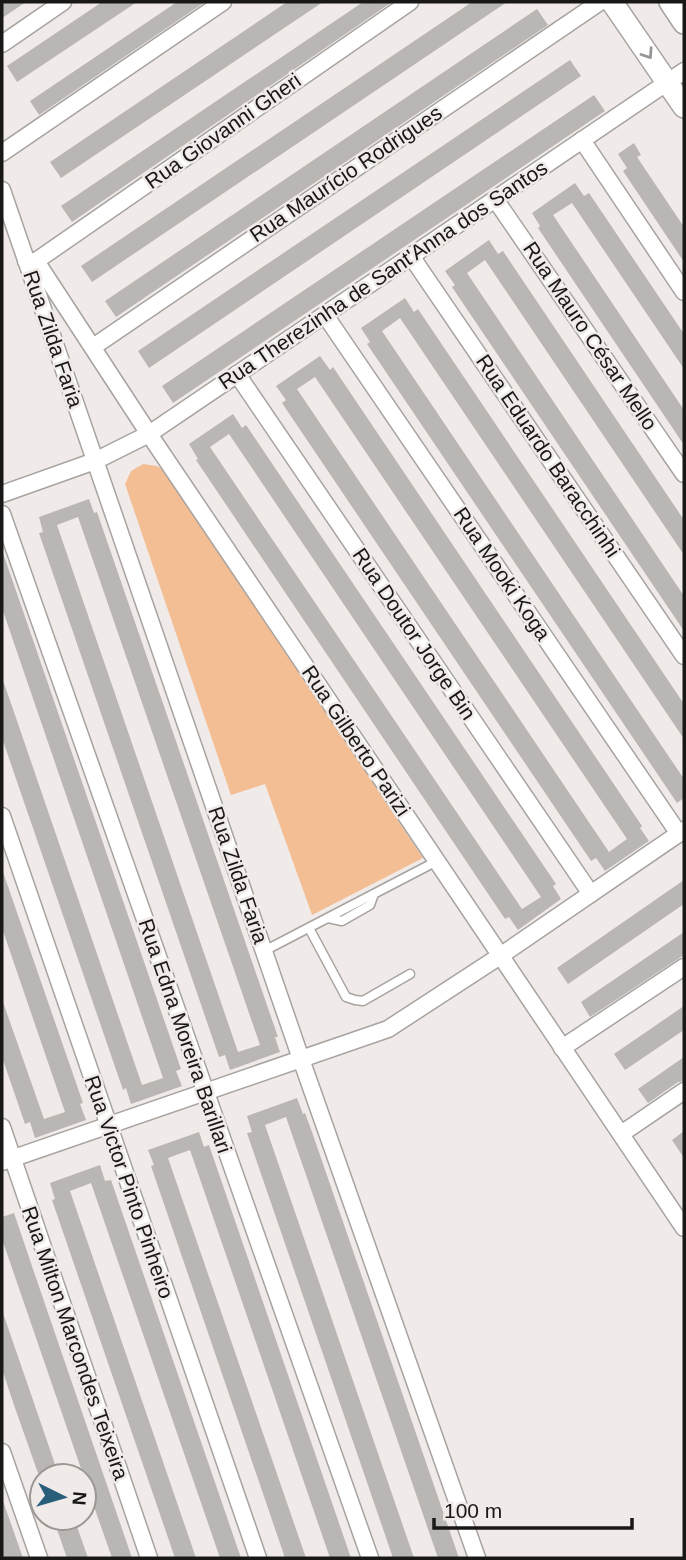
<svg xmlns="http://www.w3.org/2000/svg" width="686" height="1560" font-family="Helvetica,sans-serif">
	<rect width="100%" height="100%" fill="#f0ebe8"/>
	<polygon fill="#f4be95" points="143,464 157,466 163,470 423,858 312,915 265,784 231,795 125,484 131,471"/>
	<g fill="#bab6b3" fill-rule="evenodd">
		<polygon points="2,2 26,2 2,18"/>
		<polygon points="102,2 137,2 17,82 7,66"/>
		<polygon points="177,2 205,2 39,115 30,101"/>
		<polygon points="287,2 323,2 61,178 50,162"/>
		<polygon points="363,2 392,2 72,222 61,206"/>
		<polygon points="472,2 507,2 92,282 81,266"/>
		<polygon points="537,9 548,25 116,317 105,301"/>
		<polygon points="570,60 581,76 149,368 138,351"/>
		<polygon points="594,95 605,111 173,403 162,386"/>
		<polygon points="634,143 641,155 637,157 684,227 684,262 623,171 627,168 618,154"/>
		<polygon points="575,183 584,196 589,193 684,334 684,369 572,203 553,215 684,410 684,445 538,228 540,226 532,213"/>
		<polygon points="489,240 498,254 503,251 684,520 684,555 485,260 467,273 684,596 684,631 452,287 455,285 445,271"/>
		<polygon points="405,298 414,312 418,309 684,704 684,739 400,318 382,331 684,779 684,798 677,803 367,344 370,342 361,328"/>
		<path d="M320,356l10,14 3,-3 309,459 -2,2 9,13 -44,30 -9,-13 -5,3 -309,-458 4,-3 -10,-14zM315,377l312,462 -18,13 -312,-463z"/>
		<path d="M233,414l9,14 4,-3 310,459 -3,2 8,13 -43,31 -9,-13 -4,2 -309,-459 2,-1 -9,-15zM229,434l312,463 -19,12 -312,-462z"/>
		<path d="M89,499l5,14 3,-1 181,525h-3l5,15 -50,18 -5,-15 -6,2 -180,-524 4,-1 -4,-15zM78,517l182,528 -22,7 -181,-527z"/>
		<polygon points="3,553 181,1069 176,1071 182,1086 131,1104 126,1088 123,1090 2,738 2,684 4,683 142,1085 163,1078 2,608 2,554"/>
		<polygon points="3,872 83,1103 80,1104 86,1120 35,1138 30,1122 25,1124 2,1057 2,1003 3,1002 44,1119 65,1112 2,928 2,873"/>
		<polygon points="684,880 684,904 568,984 557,968"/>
		<polygon points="684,932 684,955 590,1017 581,1002"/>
		<polygon points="684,1006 684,1030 625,1070 614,1054"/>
		<polygon points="684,1057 684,1081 678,1082 648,1103 638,1089"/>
		<polygon points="297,1098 303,1114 305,1113 312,1132 459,1558 438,1558 286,1117 265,1125 414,1558 393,1558 247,1133 252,1132 247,1116"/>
		<polygon points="684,1131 684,1158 672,1140"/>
		<polygon points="199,1132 204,1147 209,1145 351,1558 330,1558 190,1150 168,1158 306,1558 285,1558 151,1166 154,1165 148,1150"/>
		<polygon points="100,1165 105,1181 111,1180 241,1558 220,1558 91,1183 70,1191 196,1558 175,1558 52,1200 55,1199 50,1183"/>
		<polygon points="14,1213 34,1272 132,1558 112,1558 98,1518 2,1239 2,1217"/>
		<polygon points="3,1313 45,1435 59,1476 39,1476 14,1405 2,1369 2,1314"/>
		<polygon points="2,1501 3,1501 23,1558 2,1558"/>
		<polygon points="53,1518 74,1518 88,1558 67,1558"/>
	</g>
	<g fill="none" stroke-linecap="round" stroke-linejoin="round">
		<defs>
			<g id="lane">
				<polyline points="328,918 342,921 370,905 374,894"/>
				<polyline points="309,928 346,997 355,1000 363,1001 410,974"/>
				<polyline points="264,951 437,861"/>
			</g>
			<g id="street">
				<polyline points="2,44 63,2"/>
				<polyline points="582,140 684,292"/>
				<polyline points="2,153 223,2"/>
				<polyline points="2,190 301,1059 477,1558"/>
				<polyline points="495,199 684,474"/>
				<polyline points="411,256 684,656"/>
				<polyline points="26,261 36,261 149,434 684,1228"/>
				<polyline points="36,261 410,2"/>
				<polyline points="325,315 679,834"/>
				<polyline points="93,347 600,2"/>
				<polyline points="237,374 591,894"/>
				<polyline points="2,494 95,461 149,434 684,71"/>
				<polyline points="2,514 370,1558"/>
				<polyline points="2,816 258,1558"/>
				<polyline points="562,1048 684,967"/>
				<polyline points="2,1127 149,1558"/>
				<polyline points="621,1134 684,1091"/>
				<polyline points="2,1162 388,1029 500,956 684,830"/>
				<polyline points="2,1452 39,1558"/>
			</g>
			<g id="secondary">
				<polyline points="612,2 684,107"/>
				<polyline points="670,2 684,23"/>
			</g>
		</defs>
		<use href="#lane" stroke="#a7a3a0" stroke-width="11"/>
		<use href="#street" stroke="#a7a3a0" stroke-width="19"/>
		<use href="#secondary" stroke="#a7a3a0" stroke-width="24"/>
		<use href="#lane" stroke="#fff" stroke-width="8"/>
		<use href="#street" stroke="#fff" stroke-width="16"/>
		<use href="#secondary" stroke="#fff" stroke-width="21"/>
	</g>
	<defs><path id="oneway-chevron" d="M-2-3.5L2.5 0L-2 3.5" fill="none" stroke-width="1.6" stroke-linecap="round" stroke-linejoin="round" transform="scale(1.75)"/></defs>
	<use stroke="#989797" href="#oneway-chevron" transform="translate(648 54) rotate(56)"/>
	<g text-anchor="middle" stroke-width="5" stroke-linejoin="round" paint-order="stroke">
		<g font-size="21" fill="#1a1817" stroke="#f0ebe8">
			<text transform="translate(223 131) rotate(-35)" y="7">Rua Giovanni Gheri</text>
			<text transform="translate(346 174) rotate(-34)" y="7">Rua Maurício Rodrigues</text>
			<text transform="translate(383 275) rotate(-34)" y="7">Rua Therezinha de Sant'Anna dos Santos</text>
			<text transform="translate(590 336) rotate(56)" y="7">Rua Mauro César Mello</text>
			<text transform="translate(53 339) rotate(71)" y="7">Rua Zilda Faria</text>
			<text transform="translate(548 456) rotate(56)" y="7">Rua Eduardo Baracchinhi</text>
			<text transform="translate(502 574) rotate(56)" y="7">Rua Mooki Koga</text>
			<text transform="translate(414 634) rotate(56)" y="7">Rua Doutor Jorge Bin</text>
			<text transform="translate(356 741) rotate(56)" y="7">Rua Gilberto Parizi</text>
			<text transform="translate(238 875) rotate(71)" y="7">Rua Zilda Faria</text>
			<text transform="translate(185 1036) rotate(71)" y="7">Rua Edna Moreira Barillari</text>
			<text transform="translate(129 1187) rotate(71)" y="7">Rua Victor Pinto Pinheiro</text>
			<text transform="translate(75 1343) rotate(71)" y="7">Rua Milton Marcondes Teixeira</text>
		</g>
	</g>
	<rect width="686" height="1560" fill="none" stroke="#1a1817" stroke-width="7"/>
	<g transform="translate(63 1497) rotate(95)"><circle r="33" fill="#f0ebe8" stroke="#9a9794" stroke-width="2"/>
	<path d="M0-5L12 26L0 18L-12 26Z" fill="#295e7a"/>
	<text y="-10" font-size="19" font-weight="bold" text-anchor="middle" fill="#1a1817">N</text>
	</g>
	<path d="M434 1518v10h198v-10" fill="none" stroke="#1a1817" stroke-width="3.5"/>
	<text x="444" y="1518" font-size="21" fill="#1a1817" stroke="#f0ebe8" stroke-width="5" paint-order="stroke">100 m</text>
</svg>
